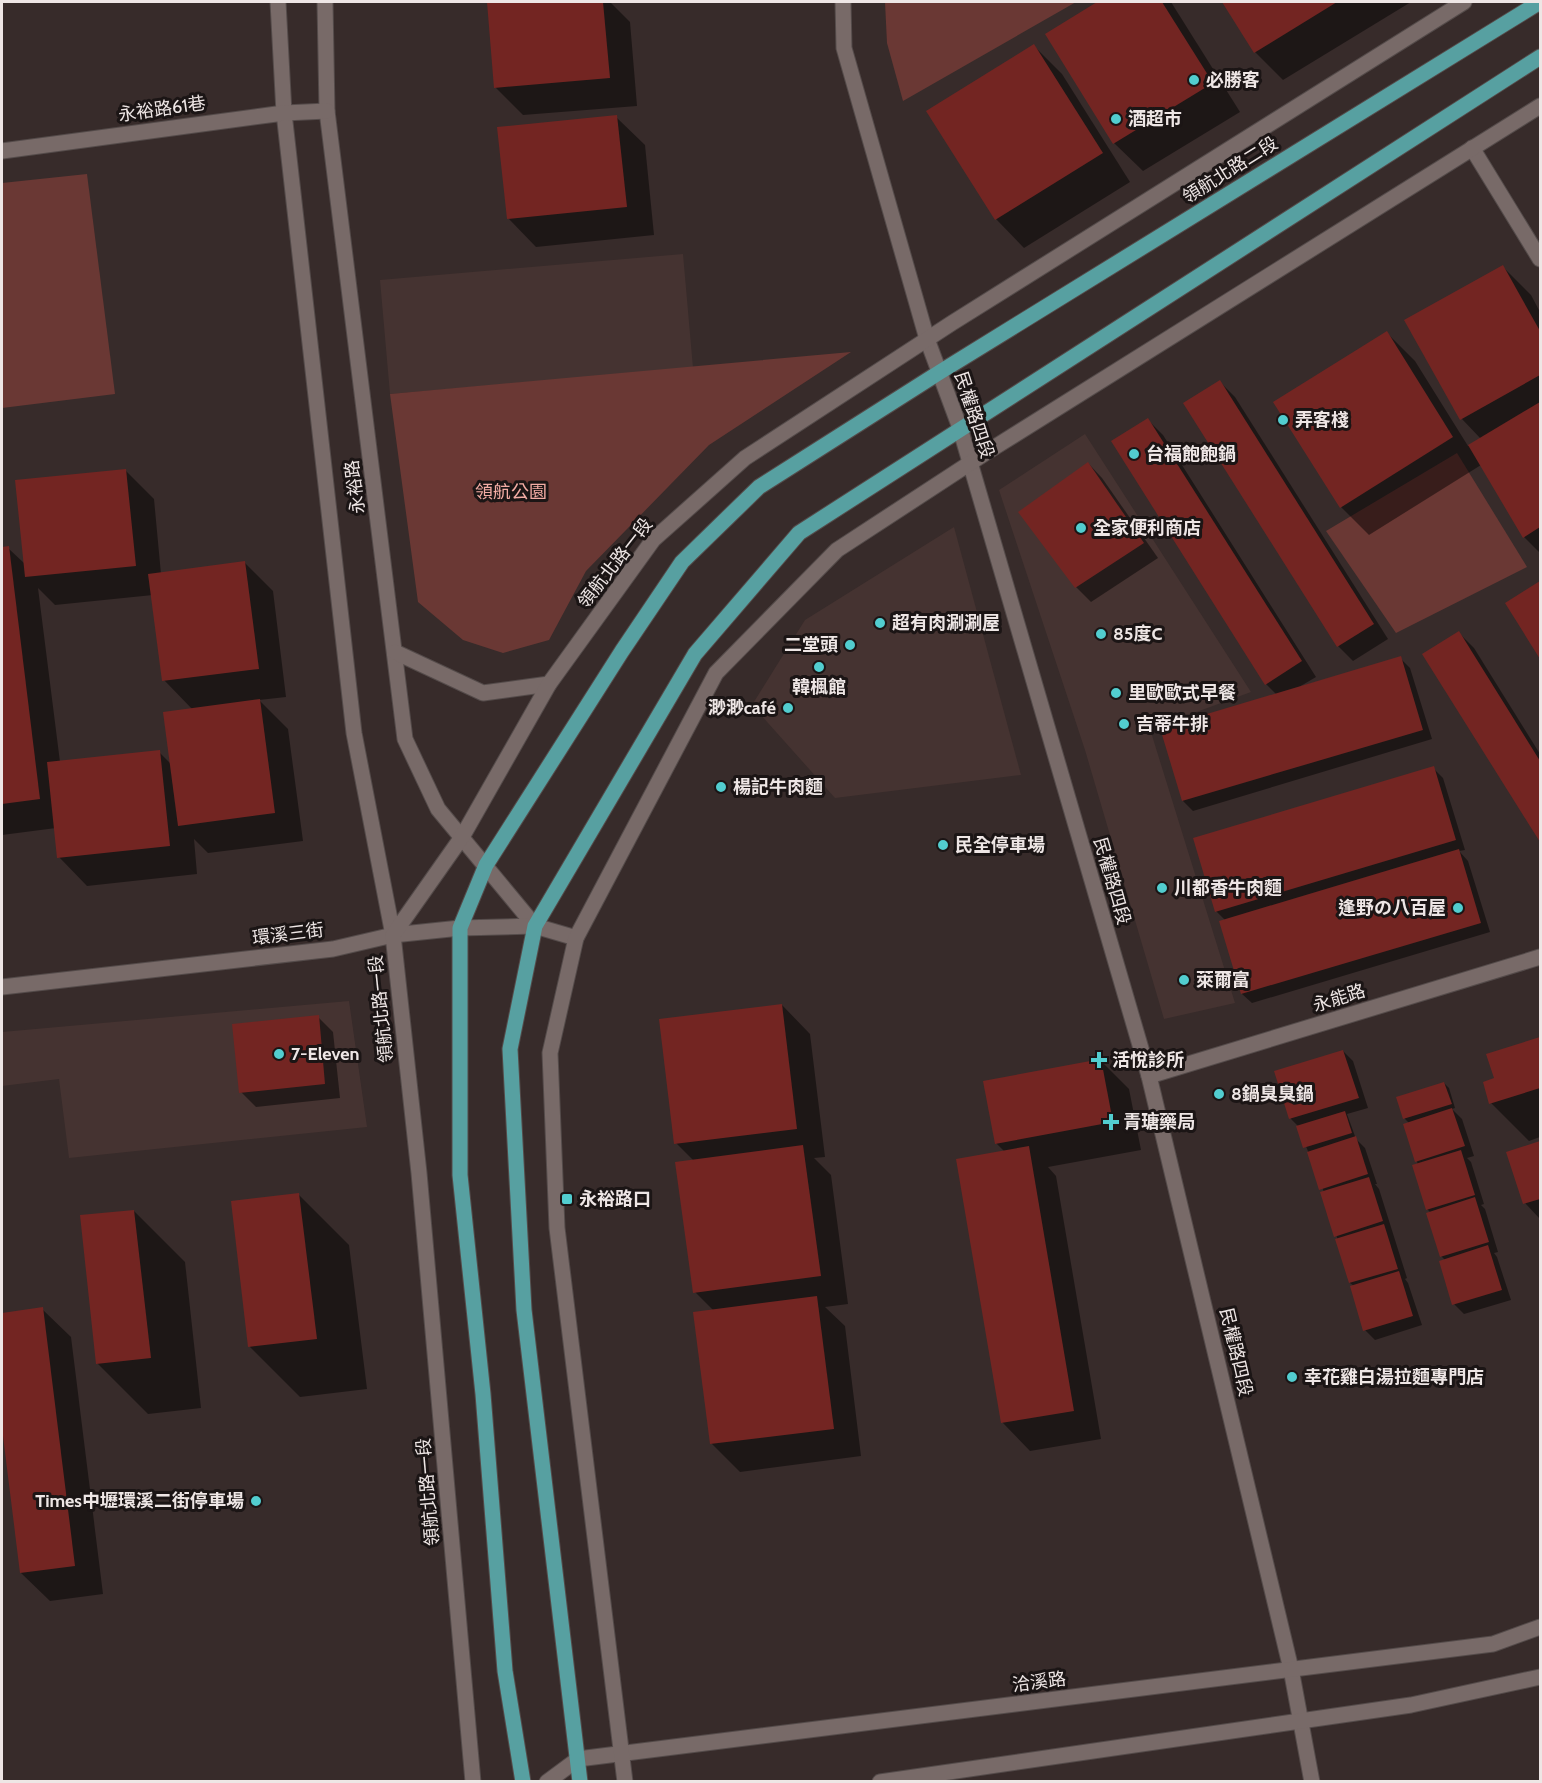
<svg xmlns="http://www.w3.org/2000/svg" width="1542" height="1783" font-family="Cabin,'Noto Sans TC','Noto Sans JP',sans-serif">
	<rect width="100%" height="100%" fill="#372b2a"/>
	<g fill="#453331">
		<polygon points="683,254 693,368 390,394 380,280"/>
		<polygon points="1085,434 1251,692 1150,729 1235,1003 1164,1019 1085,750 999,490"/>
		<polygon points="954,527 1021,775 835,798 752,705 805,620"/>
		<polygon points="349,1001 367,1127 69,1158 59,1079 2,1086 2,1032"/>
	</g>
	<g fill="#6a3834">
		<polygon points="885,2 1076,2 903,101 887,43"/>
		<polygon points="87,174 115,394 2,408 2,183"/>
		<polygon points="851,352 709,445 586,571 549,640 503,653 463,640 418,602 390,394"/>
		<polygon points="1457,453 1527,567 1396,633 1326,531"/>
	</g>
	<g fill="#0007" fill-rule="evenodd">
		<polygon points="511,2 610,2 630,22 637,106 523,115 495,87 488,3"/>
		<polygon points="1100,2 1171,2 1240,112 1143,171 1114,143 1047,34"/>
		<polygon points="1224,2 1411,2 1283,80 1255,52"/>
		<polygon points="1034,46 1062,74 1130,182 1024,248 996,219"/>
		<polygon points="616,117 645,145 654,235 536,247 508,218"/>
		<polygon points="1503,267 1531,295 1540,312 1540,553 1524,537 1481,465 1369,535 1341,507 1387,333 1415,361 1468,446 1481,439 1462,419 1406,321"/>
		<polygon points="1220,382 1235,397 1388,639 1353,661 1338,646"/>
		<polygon points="1148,420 1163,435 1316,677 1299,687 1400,658 1410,668 1432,739 1193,811 1183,801 1162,729 1277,695 1266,684"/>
		<polygon points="1088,463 1102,478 1158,558 1091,602 1076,587"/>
		<path d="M125,470l29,29 7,75 84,-11 28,28 13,106 -27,3 29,29 15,112 -95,12 -14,-14 3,35 -110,12 -28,-29 -3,-29 -54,7v-287h6l17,16zM38,588l17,17 98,-10 11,85 29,30 -22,54 -12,-12 -99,10z"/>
		<polygon points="1540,582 1540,656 1507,603"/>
		<polygon points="1459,633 1474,648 1540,754 1540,839 1424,655"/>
		<polygon points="1433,768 1443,778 1465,850 1459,851 1468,861 1490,932 1252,1003 1242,994 1225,920 1216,911"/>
		<polygon points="782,1005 810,1034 825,1157 814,1158 831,1175 848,1304 825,1307 845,1326 861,1456 740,1472 711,1443 714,1311 695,1292 694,1161 676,1143"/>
		<polygon points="318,1017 333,1032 340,1098 256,1107 241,1092"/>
		<polygon points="1540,1039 1540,1137 1529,1141 1491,1103 1496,1079 1488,1055"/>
		<polygon points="1343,1051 1353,1061 1368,1108 1347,1114 1356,1139 1365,1148 1377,1184 1375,1184 1379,1189 1407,1278 1405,1279 1408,1283 1422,1325 1375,1340 1365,1330 1354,1286 1350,1283 1324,1192 1298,1126 1291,1119 1276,1072"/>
		<polygon points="1101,1061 1129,1089 1141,1150 1048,1167 1056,1176 1101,1439 1030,1451 1002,1422 1005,1152 996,1143"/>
		<polygon points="1444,1083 1449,1088 1455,1108 1452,1109 1462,1119 1474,1156 1467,1158 1471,1162 1484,1204 1481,1205 1485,1209 1498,1252 1494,1253 1497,1257 1511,1300 1464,1314 1454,1304 1445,1260 1441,1256 1431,1213 1427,1209 1409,1123 1405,1119 1398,1098"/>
		<polygon points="1540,1143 1540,1219 1525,1203 1508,1153"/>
		<polygon points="298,1194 349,1245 367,1389 300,1397 250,1347"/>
		<polygon points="134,1211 185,1262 201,1408 148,1414 97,1363"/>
		<polygon points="42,1309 71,1337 103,1594 50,1601 21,1573 2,1414 2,1314"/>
	</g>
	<g fill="#732522">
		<polygon points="487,2 603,2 610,78 494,88"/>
		<polygon points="1097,2 1162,2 1213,83 1113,144 1045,34"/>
		<polygon points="1222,2 1337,2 1254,53"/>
		<polygon points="1034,44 1103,153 995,220 926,111"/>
		<polygon points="617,115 627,207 507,219 497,127"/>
		<polygon points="1503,265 1540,331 1540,375 1460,420 1404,320"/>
		<polygon points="1387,331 1453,437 1340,508 1273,402"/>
		<polygon points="1220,380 1374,624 1337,647 1183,403"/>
		<polygon points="1540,402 1540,527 1523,538 1468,445"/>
		<polygon points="1148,418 1302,661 1265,685 1111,441"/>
		<polygon points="1088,462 1144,543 1075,588 1018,512"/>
		<polygon points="126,469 136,566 25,577 15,480"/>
		<polygon points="9,546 40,799 2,804 2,547"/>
		<polygon points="245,561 259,669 162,681 148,574"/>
		<polygon points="1540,581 1540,659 1505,603"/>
		<polygon points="1459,631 1540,761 1540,842 1422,654"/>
		<polygon points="1401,656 1423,730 1182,801 1160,728"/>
		<polygon points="260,699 275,813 178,826 163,712"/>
		<polygon points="160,750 170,846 57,858 47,762"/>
		<polygon points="1434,766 1456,840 1215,912 1193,838"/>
		<polygon points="1459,849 1481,923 1241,994 1219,921"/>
		<polygon points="782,1004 797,1129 674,1144 659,1019"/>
		<polygon points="319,1015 325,1084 239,1093 232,1024"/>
		<polygon points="1540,1037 1540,1088 1489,1104 1483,1082 1494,1078 1486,1054"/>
		<polygon points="1343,1050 1359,1098 1289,1119 1274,1071"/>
		<polygon points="1101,1059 1113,1122 995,1144 983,1081"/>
		<polygon points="1444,1082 1452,1104 1403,1119 1396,1097"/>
		<polygon points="1452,1108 1465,1146 1415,1162 1403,1124"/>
		<polygon points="1345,1111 1352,1133 1303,1148 1296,1126"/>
		<polygon points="1356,1136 1368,1174 1319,1190 1307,1152"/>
		<polygon points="1540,1141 1540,1199 1523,1204 1506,1152"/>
		<polygon points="803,1145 821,1276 693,1293 675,1162"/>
		<polygon points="1029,1146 1074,1411 1001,1423 956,1159"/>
		<polygon points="1461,1150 1475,1195 1426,1210 1412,1165"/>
		<polygon points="1369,1177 1383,1221 1334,1237 1320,1192"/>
		<polygon points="299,1193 317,1339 248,1347 231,1201"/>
		<polygon points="1475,1197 1489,1242 1440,1257 1426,1213"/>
		<polygon points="134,1210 151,1358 96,1364 80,1215"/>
		<polygon points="1384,1224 1398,1269 1349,1283 1335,1239"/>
		<polygon points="1488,1245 1502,1290 1452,1305 1439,1261"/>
		<polygon points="1399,1271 1413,1316 1363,1331 1350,1286"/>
		<polygon points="817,1296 834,1429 710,1444 693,1312"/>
		<polygon points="43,1307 75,1566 20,1573 2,1428 2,1313"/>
	</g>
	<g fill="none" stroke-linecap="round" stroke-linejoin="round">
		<defs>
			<g id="minor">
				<polyline points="278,2 284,113 354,733 393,935"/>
				<polyline points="325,2 327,111 405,739 438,809 535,926"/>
				<polyline points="843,2 844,48 927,339 960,428 1149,1076 1291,1669 1312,1782"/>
				<polyline points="1472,148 1540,259"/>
				<polyline points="2,151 284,113 327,111"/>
				<polyline points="395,652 483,693 549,684"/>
				<polyline points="2,987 333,949 393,935 460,928 535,926 576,938"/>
				<polyline points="1149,1076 1540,957"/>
				<polyline points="473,1782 419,1173 393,935 462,837 549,684 653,540 745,458 952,323 1464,2"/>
				<polyline points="547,1782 578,1759 1493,1644 1540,1627"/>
				<polyline points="625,1782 557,1228 550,1053 576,938 716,673 837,550 987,452 1540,106"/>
				<polyline points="880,1782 1411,1705 1540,1677"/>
			</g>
			<g id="major">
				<polyline points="523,1782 505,1671 483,1394 460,1175 460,928 486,865 622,651 682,562 759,487 940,372 1540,2"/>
				<polyline points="580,1782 524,1310 510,1049 535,926 695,654 799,533 1540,57"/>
			</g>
		</defs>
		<use href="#minor" stroke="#544b4a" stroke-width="17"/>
		<use href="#major" stroke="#544b4a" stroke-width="17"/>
		<use href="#minor" stroke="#786a68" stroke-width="15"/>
		<use href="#major" stroke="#57a0a1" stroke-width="15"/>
	</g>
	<g fill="#52cdcf" stroke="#1b1515" stroke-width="2">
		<circle cx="1194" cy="80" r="6"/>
		<circle cx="1116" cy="119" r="6"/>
		<circle cx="1283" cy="420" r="6"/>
		<circle cx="1134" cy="454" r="6"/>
		<circle cx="1081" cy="528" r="6"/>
		<circle cx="880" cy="623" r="6"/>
		<circle cx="1101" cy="634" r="6"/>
		<circle cx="850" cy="645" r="6"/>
		<circle cx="819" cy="667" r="6"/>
		<circle cx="1116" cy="693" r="6"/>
		<circle cx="788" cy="708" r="6"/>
		<circle cx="1124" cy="724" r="6"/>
		<circle cx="721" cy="787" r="6"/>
		<circle cx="943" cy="845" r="6"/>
		<circle cx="1162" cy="888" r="6"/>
		<circle cx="1458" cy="908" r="6"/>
		<circle cx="1184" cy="980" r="6"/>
		<circle cx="279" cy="1054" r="6"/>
		<path d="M1096 1051h6v6h6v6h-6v6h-6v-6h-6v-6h6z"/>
		<circle cx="1219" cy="1094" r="6"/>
		<path d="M1108 1113h6v6h6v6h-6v6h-6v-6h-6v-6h6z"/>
		<rect x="561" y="1193" width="12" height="12" rx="3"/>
		<circle cx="1292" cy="1377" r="6"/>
		<circle cx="256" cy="1501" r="6"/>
	</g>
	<g text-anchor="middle" stroke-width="6" stroke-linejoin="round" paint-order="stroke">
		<g font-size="18" font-weight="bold" fill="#eee6e5" stroke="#1b1515" text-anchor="start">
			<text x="1206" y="86">必勝客</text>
			<text x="1128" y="125">酒超市</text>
			<text x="1295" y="426">弄客棧</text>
			<text x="1146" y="460">台福飽飽鍋</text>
			<text x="1093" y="534">全家便利商店</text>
			<text x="892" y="629">超有肉涮涮屋</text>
			<text x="1113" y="640">85度C</text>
			<text x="838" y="651" text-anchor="end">二堂頭</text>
			<text x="819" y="693" text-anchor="middle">韓楓館</text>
			<text x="1128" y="699">里歐歐式早餐</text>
			<text x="776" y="714" text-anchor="end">渺渺café</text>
			<text x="1136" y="730">吉蒂牛排</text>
			<text x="733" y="793">楊記牛肉麵</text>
			<text x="955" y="851">民全停車場</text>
			<text x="1174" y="894">川都香牛肉麵</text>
			<text x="1446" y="914" text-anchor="end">逢野の八百屋</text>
			<text x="1196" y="986">萊爾富</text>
			<text x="291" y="1060">7-Eleven</text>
			<text x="1112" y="1066">活悅診所</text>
			<text x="1231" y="1100">8鍋臭臭鍋</text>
			<text x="1123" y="1128">青瑭藥局</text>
			<text x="579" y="1205">永裕路口</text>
			<text x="1304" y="1383">幸花雞白湯拉麵專門店</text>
			<text x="244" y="1507" text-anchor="end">Times中壢環溪二街停車場</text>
		</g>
		<g font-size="18" fill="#eee6e5" stroke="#1b1515">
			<text transform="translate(162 109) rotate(-8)" y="6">永裕路61巷</text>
			<text transform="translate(1230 170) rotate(-32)" y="6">領航北路二段</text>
			<text transform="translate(974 415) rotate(72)" y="6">民權路四段</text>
			<text transform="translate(355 487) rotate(-97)" y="6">永裕路</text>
			<text transform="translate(615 563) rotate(-52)" y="6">領航北路一段</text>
			<text transform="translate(1112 881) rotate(74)" y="6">民權路四段</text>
			<text transform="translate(288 934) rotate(-7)" y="6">環溪三街</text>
			<text transform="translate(1339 998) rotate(-17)" y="6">永能路</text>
			<text transform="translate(381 1009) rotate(-96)" y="6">領航北路一段</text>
			<text transform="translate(1236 1352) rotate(77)" y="6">民權路四段</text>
			<text transform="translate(428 1492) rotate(-95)" y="6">領航北路一段</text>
			<text transform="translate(1039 1682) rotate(-7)" y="6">洽溪路</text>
		</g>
		<g font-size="18" fill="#f3aca4" stroke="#1b1515">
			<text x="511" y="498">領航公園</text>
		</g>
	</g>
	<rect width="1542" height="1783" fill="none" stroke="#eee6e5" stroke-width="6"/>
</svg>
